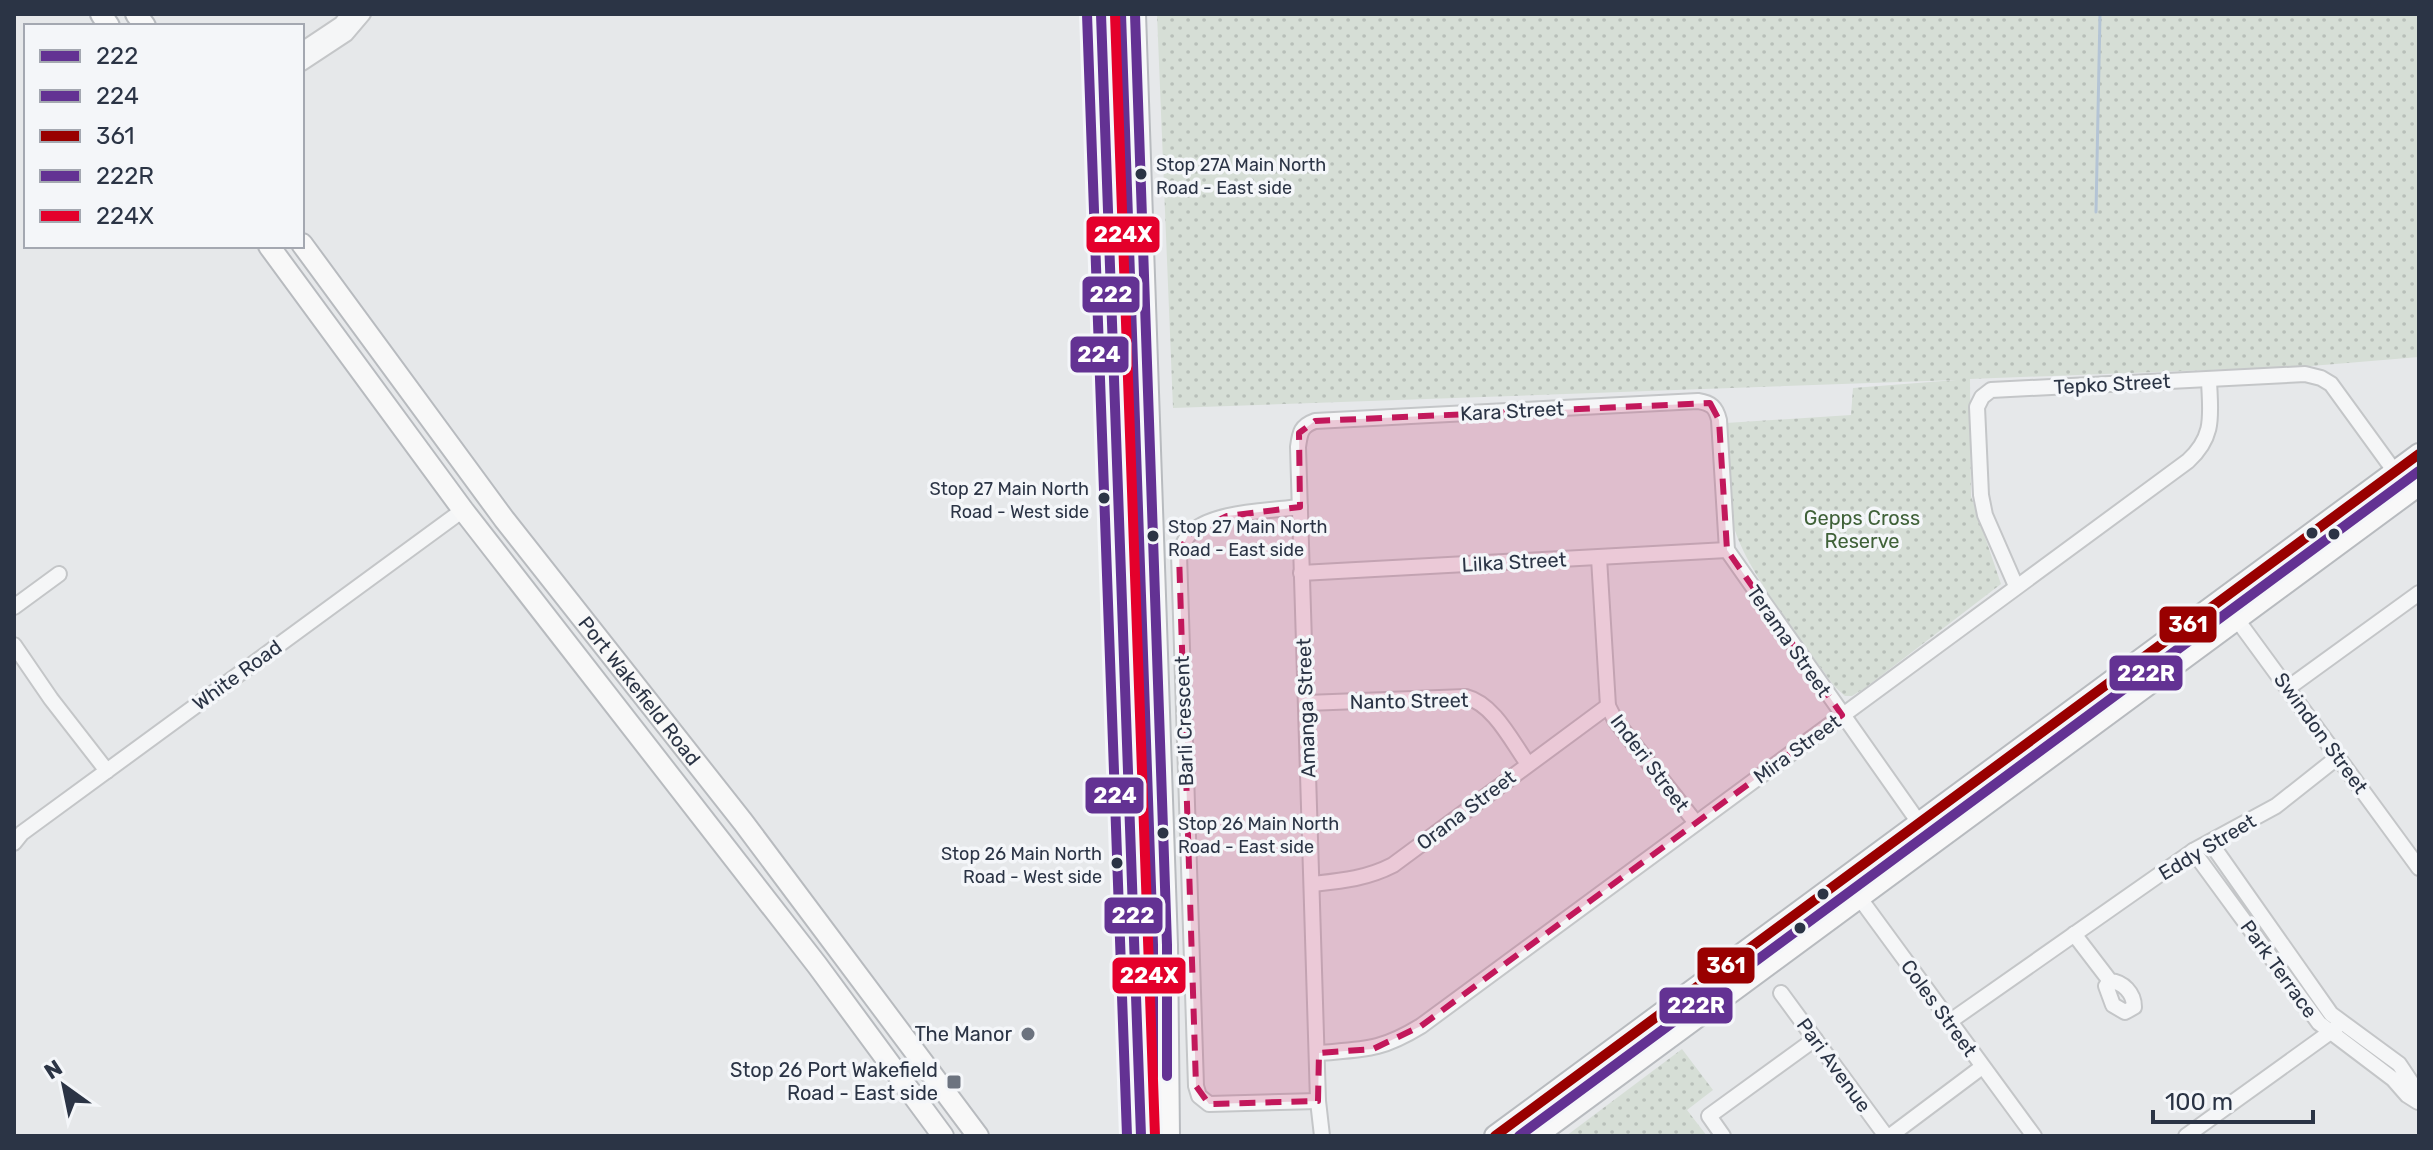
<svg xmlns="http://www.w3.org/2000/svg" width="2433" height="1150" font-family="Rubik,sans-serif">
	<defs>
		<pattern id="park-dots" width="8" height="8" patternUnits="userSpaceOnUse" patternTransform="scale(2)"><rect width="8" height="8" fill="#d6ded6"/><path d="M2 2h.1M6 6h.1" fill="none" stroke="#b8bfb9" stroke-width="1.8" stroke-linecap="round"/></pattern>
	</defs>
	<rect width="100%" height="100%" fill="#e6e8ea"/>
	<g fill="url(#park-dots)">
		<path d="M1157,14h1262v343l-108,9 -341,13 1,117 30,88 -136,104 -13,8h-7l-10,-9c-29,-41 -93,-120 -103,-167 -6,-31 -4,-66 -6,-97l125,-8 2,-27 103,-8 -783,28z"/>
		<polygon points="1682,1049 1713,1090 1687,1110 1707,1136 1566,1136"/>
	</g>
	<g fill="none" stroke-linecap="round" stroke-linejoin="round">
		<polyline stroke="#b4c4d5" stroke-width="3" points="2096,212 2100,14"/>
		<defs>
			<g id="minor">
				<polyline points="302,50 341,24 349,14"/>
				<polyline points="302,63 346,34 363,14"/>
				<path d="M1300,507c-31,4 -92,4 -112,29 -4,5 -7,13 -9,18l17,532 3,10 10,8 109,-3"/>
				<polyline points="1599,558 1608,706 1615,720 1696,823"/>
				<polyline points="1301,573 1727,550"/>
				<polyline points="2016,586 1985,515 1981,495 1977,407 1982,397 1991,390 2305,374 2321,378 2331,384 2395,472"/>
				<polyline points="2222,599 2419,868"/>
				<polyline points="14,607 59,574"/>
				<polyline points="14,645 51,699 107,771"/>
				<polyline points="2288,688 2419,593"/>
				<path d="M1306,703l160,-6c28,7 46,45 62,67"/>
				<polyline points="14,843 22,833 463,510"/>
				<polyline points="2193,851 2319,1023 2393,1079 2407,1095 2418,1102 2415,1088 2399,1064 2331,1014 2210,842"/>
				<polyline points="1845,878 2034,1136"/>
				<path d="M1312,884c28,-3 54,-5 81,-19l215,-159"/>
				<path d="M2074,934l36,47c13,1 24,12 24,26l-9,5 -12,-7 -7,-19 4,-5"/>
				<polyline points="1781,993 1886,1136"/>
				<polyline points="1949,1022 2193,851 2276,806 2338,757"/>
				<path d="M1319,1053c46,-4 61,-2 102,-27l767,-565c28,-26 22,-47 21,-82"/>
				<path d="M1322,1136l-4,-35 -20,-654c2,-15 3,-21 17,-26l383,-20c13,2 18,6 21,19l8,130 207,294"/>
				<polyline points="1723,1136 1709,1116 1815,1039"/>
				<polyline points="1890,1136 1982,1067"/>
				<polyline points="2186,1136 2336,1028"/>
			</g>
			<g id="highway">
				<polyline points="101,14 109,26"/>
				<polyline points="136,14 145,26"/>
				<polyline points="1101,14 1141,1136"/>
				<polyline points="1135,14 1167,945 1169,1136"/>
				<path id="s1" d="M302,244l202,275 239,303 235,314"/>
				<polyline points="269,246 463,510 817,965 943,1136"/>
				<polyline points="1495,1136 2419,454"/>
				<polyline points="1536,1136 2419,485"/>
			</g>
		</defs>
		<use href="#minor" stroke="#c4c6c8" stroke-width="18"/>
		<use href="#highway" stroke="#b8bbbf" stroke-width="24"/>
		<use href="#minor" stroke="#f5f6f7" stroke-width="14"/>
		<use href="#highway" stroke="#f8f8f8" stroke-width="20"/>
		<defs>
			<g id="bus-1">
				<polyline points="1101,14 1141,1136"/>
				<polyline points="1135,14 1167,945 1167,1076"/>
			</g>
			<g id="bus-2">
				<polyline points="1087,14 1127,1136"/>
				<polyline points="1121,14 1153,945 1153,1076"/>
			</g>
			<polyline id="bus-3" points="1495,1136 2419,454"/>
			<polyline id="bus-4" points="1519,1136 2419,471"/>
			<polyline id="bus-5" points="1115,14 1155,1136"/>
		</defs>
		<use href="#bus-1" stroke="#f4f6f9" stroke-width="16"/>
		<use href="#bus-2" stroke="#f4f6f9" stroke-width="16"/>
		<use href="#bus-3" stroke="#f4f6f9" stroke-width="16"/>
		<use href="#bus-4" stroke="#f4f6f9" stroke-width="16"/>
		<use href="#bus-5" stroke="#f4f6f9" stroke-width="16"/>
		<use href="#bus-1" stroke="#633293" stroke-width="10"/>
		<use href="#bus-2" stroke="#633293" stroke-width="10"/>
		<use href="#bus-3" stroke="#900" stroke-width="10"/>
		<use href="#bus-4" stroke="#633293" stroke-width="10"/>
		<use href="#bus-5" stroke="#e4002b" stroke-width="10"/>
	</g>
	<path fill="#c2185b" fill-opacity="0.2" stroke="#c2185b" stroke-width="6" stroke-dasharray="16 10" stroke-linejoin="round" d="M1710,403l9,17 8,130 115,165 -421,311 -48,23 -54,4 -1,48 -109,3 -13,-18 -17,-532 9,-19 39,-19 73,-9 -1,-74 16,-12z"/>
	<g fill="#2b3445" stroke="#f4f6f9" stroke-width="3">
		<circle cx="1141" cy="174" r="7"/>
		<circle cx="1104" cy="498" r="7"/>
		<circle cx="2312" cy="533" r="7"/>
		<circle cx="2334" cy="534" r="7"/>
		<circle cx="1153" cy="536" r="7"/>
		<circle cx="1163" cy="833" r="7"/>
		<circle cx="1117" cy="863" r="7"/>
		<circle cx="1823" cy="894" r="7"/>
		<circle cx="1800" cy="928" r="7"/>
	</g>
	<g fill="#6c737f" stroke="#f4f6f9" stroke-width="3">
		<circle cx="1028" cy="1034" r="8"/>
		<rect x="946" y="1074" width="16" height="16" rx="4"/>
	</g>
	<g text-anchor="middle" stroke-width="7" stroke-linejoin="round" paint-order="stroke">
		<g font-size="18" fill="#2b3445" stroke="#f4f6f9" text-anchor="start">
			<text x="1156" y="171">Stop 27A Main North<tspan x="1156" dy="23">Road - East side</tspan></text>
			<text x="1089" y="495" text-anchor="end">Stop 27 Main North<tspan x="1089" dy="23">Road - West side</tspan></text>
			<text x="1168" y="533">Stop 27 Main North<tspan x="1168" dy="23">Road - East side</tspan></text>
			<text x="1178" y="830">Stop 26 Main North<tspan x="1178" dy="23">Road - East side</tspan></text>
			<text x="1102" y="860" text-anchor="end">Stop 26 Main North<tspan x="1102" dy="23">Road - West side</tspan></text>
		</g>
		<g font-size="20" fill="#2b3445" stroke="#f4f6f9">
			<text transform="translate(2112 384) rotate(-3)" y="7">Tepko Street</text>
			<text transform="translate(1512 411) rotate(-3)" y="7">Kara Street</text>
			<text transform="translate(1514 562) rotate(-3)" y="7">Lilka Street</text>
			<text transform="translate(1789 641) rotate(55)" y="7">Terama Street</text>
			<text transform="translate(237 675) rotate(-36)" y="7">White Road</text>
			<text dy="7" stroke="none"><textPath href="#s1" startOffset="560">Port Wakefield Road</textPath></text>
			<text transform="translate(1409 701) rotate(-1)" y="7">Nanto Street</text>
			<text transform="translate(1306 708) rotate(-92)" y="7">Amanga Street</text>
			<text transform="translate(1184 721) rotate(-92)" y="7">Barli Crescent</text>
			<text transform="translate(2321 733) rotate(54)" y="7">Swindon Street</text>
			<text transform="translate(1797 749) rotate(-36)" y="7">Mira Street</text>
			<text transform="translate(1650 763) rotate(53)" y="7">Inderi Street</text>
			<text transform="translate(1466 810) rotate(-37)" y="7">Orana Street</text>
			<text transform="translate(2207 847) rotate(-31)" y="7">Eddy Street</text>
			<text transform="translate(2279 969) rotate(54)" y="7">Park Terrace</text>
			<text transform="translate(1939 1008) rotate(54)" y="7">Coles Street</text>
			<text transform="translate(1834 1065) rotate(54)" y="7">Pari Avenue</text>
		</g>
		<g font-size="20" fill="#3f6138" stroke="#f4f6f9">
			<text x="1862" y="525">Gepps Cross<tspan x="1862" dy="23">Reserve</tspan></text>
		</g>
		<g font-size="20" fill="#2b3445" stroke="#f4f6f9" text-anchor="end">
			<text x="1012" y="1041">The Manor</text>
			<text x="938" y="1077">Stop 26 Port Wakefield<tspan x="938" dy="23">Road - East side</tspan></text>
		</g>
	</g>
	<g stroke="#f4f6f9" stroke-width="3">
		<rect x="1085" y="215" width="76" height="39" rx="8" fill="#e4002b"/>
		<rect x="1081" y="275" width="60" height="39" rx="8" fill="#633293"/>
		<rect x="1069" y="335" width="61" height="39" rx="8" fill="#633293"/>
		<rect x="2158" y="605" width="60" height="39" rx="8" fill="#900"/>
		<rect x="2108" y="654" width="76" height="38" rx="8" fill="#633293"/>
		<rect x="1084" y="776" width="61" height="39" rx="8" fill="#633293"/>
		<rect x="1103" y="896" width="61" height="39" rx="8" fill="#633293"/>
		<rect x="1696" y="946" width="60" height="39" rx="8" fill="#900"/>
		<rect x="1111" y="956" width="76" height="39" rx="8" fill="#e4002b"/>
		<rect x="1658" y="986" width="76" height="39" rx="8" fill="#633293"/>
	</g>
	<g font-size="22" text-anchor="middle" font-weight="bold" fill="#fff">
		<text x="1123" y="242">224X</text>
		<text x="1111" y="302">222</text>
		<text x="1099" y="362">224</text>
		<text x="2188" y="632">361</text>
		<text x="2146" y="681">222R</text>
		<text x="1115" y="803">224</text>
		<text x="1133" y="923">222</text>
		<text x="1726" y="973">361</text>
		<text x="1149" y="983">224X</text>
		<text x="1696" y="1013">222R</text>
	</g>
	<rect width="2433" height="1150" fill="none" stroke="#2b3445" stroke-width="32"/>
	<rect x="24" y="24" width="280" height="224" fill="#f4f6f9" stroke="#a4a8b1" stroke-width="2"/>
	<rect x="40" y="50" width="40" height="12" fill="#633293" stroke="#a4a8b1" stroke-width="2"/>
	<text x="96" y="64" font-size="24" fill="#2b3445">222</text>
	<rect x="40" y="90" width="40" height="12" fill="#633293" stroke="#a4a8b1" stroke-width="2"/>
	<text x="96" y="104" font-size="24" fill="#2b3445">224</text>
	<rect x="40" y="130" width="40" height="12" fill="#990000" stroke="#a4a8b1" stroke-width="2"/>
	<text x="96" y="144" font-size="24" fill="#2b3445">361</text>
	<rect x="40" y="170" width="40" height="12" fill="#633293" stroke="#a4a8b1" stroke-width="2"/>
	<text x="96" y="184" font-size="24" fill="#2b3445">222R</text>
	<rect x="40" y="210" width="40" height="12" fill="#e4002b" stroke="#a4a8b1" stroke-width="2"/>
	<text x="96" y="224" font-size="24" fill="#2b3445">224X</text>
	<g transform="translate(64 1086) rotate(327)" stroke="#f4f6f9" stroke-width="6" paint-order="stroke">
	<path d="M0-6L14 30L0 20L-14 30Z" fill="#2b3445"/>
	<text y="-12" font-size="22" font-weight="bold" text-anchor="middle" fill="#2b3445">N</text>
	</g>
	<path d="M2153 1110v12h160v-12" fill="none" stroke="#2b3445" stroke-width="4"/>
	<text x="2165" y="1110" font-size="24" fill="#2b3445" stroke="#f4f6f9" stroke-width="6" paint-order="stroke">100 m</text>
</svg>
